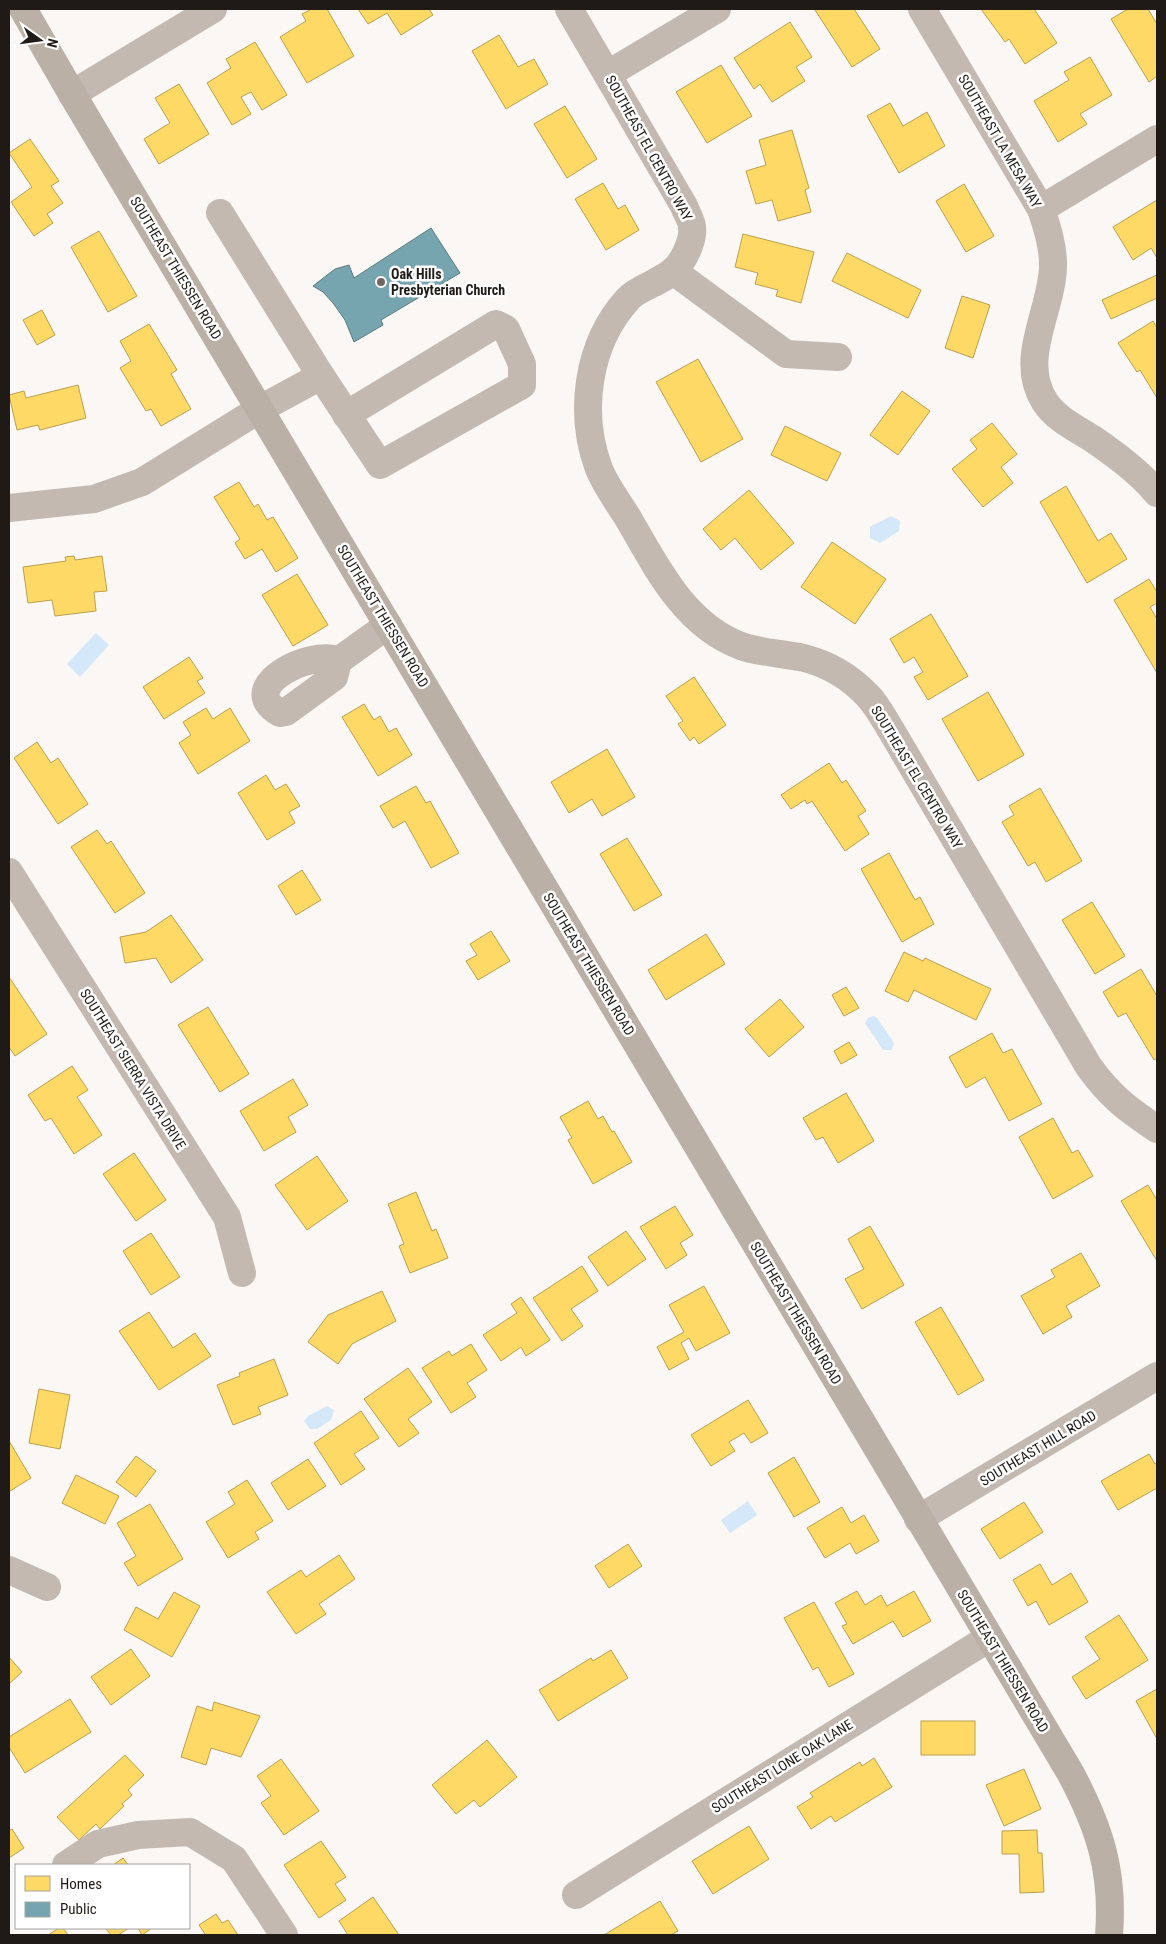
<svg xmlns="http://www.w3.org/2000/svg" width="1166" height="1944" font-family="'Roboto Condensed',sans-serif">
	<rect width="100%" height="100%" fill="#faf7f4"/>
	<g fill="#d4e8fa">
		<polygon points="891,516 900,521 899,531 880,543 870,538 870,527"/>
		<polygon points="96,633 109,645 80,677 67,664"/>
		<polygon points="873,1016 877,1018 894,1043 892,1050 883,1050 865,1023 868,1018"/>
		<polygon points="327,1406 334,1410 331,1420 317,1429 310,1429 304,1421 308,1416"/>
		<polygon points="748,1501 757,1515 730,1533 721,1520"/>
	</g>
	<g fill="#ffd966" stroke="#bca04e">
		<polygon points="312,9 327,9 354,56 307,83 280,37 306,21 302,14"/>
		<polygon points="358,9 429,9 433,15 401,35 387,13 368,24"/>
		<polygon points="817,9 854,9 880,49 852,67 815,10"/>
		<polygon points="981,9 1034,9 1057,43 1025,64 1009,39 1005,42"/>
		<polygon points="1128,9 1148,9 1157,24 1157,76 1149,82 1111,19"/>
		<polygon points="790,22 812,57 796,67 805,81 772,102 760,84 754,89 734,58"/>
		<polygon points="499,35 518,67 534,59 548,84 506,109 472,51"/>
		<polygon points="255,42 287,95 262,110 251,92 241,97 251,114 232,125 207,83 231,68 226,59"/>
		<polygon points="1090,57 1112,95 1080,114 1087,124 1058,142 1034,101 1069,80 1064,72"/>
		<polygon points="721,65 752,116 707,143 676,92"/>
		<polygon points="179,84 209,134 159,164 144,139 170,123 155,98"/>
		<polygon points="890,103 903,126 927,112 945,146 899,173 867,116"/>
		<polygon points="565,106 597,159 567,178 534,124"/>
		<polygon points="792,130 809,188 805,190 811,212 778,221 772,200 756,204 746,171 766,165 759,140"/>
		<polygon points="30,139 59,181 51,186 63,203 47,214 53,223 34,236 11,202 32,187 9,153"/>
		<polygon points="603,183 618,209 625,205 639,230 606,250 575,199"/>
		<polygon points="964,184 994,236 966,252 936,201"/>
		<polygon points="1157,200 1157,258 1151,248 1133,260 1113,227"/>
		<polygon points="99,231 137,296 108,312 71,247"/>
		<polygon points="743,234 814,252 801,303 776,296 778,290 755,284 758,273 735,267"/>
		<polygon points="847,253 921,290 908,318 832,281"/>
		<polygon points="1157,275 1157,298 1111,319 1102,300"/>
		<polygon points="962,296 990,305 973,358 945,348"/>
		<polygon points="42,310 55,335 37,345 23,320"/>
		<polygon points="1153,321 1157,328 1157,398 1140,370 1137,372 1118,343"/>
		<polygon points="149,324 177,370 171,374 191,409 161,426 151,409 146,411 120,368 131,361 120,341"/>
		<polygon points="698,359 743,439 701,462 656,382"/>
		<polygon points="78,385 86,418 40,430 38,425 17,430 9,395 24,391 26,398"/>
		<polygon points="902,391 930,411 898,455 870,435"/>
		<polygon points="992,423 1017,454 1001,467 1013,483 983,507 952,469 977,449 970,440"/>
		<polygon points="785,426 841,453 827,481 771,455"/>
		<polygon points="239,482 254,507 258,504 267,520 273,517 298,558 276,572 262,549 245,559 235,543 240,539 214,497"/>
		<polygon points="1066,486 1098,541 1111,533 1127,559 1087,583 1040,502"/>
		<polygon points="749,490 794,543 761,570 735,538 721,550 703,529"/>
		<polygon points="832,542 886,579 855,624 801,587"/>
		<polygon points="74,556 75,560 102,556 107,591 94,592 96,611 55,616 52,600 28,603 23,567 66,561 65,557"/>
		<polygon points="297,574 328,625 293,646 262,595"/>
		<polygon points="1149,579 1157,592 1157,603 1150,607 1157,619 1157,673 1114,600"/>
		<polygon points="931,614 968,676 928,700 914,677 923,672 914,657 904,663 890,639"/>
		<polygon points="189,657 203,678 197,681 205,693 164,719 143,687"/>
		<polygon points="694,677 726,725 699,744 694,737 690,741 678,724 683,721 666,696"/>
		<polygon points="988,692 1024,755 978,781 942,719"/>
		<polygon points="364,704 374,720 380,716 389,732 396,728 412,755 378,776 342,717"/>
		<polygon points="206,708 213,719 230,708 250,741 198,774 179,743 191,735 183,722"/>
		<polygon points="37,742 51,763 58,758 88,804 58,824 14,758"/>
		<polygon points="607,749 635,797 602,816 592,799 569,813 551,782"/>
		<polygon points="829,763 842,783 846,780 866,811 858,816 869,834 845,851 812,801 807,804 805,800 791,809 781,795"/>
		<polygon points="266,775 275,790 286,784 300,806 289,812 295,823 267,840 238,793"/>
		<polygon points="416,786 426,803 430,801 459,853 431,868 405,821 393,828 380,806"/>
		<polygon points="1040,788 1082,861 1046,882 1035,862 1028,866 1002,822 1014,815 1009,806"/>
		<polygon points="97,830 107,844 111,841 145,893 115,913 71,847"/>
		<polygon points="627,838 662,895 634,911 600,854"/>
		<polygon points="889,853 915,900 920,897 934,924 902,942 861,869"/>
		<polygon points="302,870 321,900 296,915 278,886"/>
		<polygon points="1092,902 1125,956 1095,974 1062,920"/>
		<polygon points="171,915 203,960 171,983 156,958 125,963 120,937 146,932"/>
		<polygon points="491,931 510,961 478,980 466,961 477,955 470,944"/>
		<polygon points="706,934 725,964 666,1000 648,970"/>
		<polygon points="904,952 923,961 925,958 991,989 976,1020 914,990 908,1002 885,991"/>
		<polygon points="1141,969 1157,996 1157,1058 1154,1060 1126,1013 1118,1017 1103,992"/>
		<polygon points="9,977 47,1034 15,1056 9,1047"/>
		<polygon points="846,987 859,1008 844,1016 832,995"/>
		<polygon points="780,999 804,1027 769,1057 745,1029"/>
		<polygon points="208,1007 249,1074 220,1092 178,1025"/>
		<polygon points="992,1033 1003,1053 1012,1049 1042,1104 1009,1121 985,1077 966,1088 949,1057"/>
		<polygon points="849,1042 857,1055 841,1064 834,1051"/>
		<polygon points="72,1066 88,1090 77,1097 102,1135 74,1154 51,1118 45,1121 28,1095"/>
		<polygon points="293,1079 308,1105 288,1117 296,1132 264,1151 240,1111"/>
		<polygon points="846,1093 874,1141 838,1163 823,1137 816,1140 803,1118"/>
		<polygon points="588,1101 598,1119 603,1116 612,1132 614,1131 632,1162 593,1184 568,1140 572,1138 560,1117"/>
		<polygon points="1053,1118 1072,1153 1078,1150 1093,1176 1053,1199 1019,1137"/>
		<polygon points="134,1153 166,1200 136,1221 103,1174"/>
		<polygon points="317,1156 348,1201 307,1230 275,1185"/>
		<polygon points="1148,1185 1157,1200 1157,1261 1121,1201"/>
		<polygon points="416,1192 432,1231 436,1229 448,1258 410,1273 399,1246 404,1244 388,1204"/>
		<polygon points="675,1206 693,1235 680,1243 687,1255 666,1269 640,1227"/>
		<polygon points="870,1226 904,1285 862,1309 845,1279 864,1269 848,1239"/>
		<polygon points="626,1231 646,1259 608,1286 588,1257"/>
		<polygon points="151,1233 180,1277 151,1295 123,1251"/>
		<polygon points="1081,1253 1100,1286 1066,1306 1072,1317 1043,1334 1021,1296 1055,1277 1051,1270"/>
		<polygon points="582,1266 598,1291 571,1309 583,1326 562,1341 533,1298"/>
		<polygon points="704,1286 730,1333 696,1351 689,1338 681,1343 689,1359 669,1370 657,1347 684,1332 669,1305"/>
		<polygon points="382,1291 396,1321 352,1344 338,1364 308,1342 328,1315"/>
		<polygon points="521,1297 550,1340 526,1356 521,1347 501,1361 483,1335 517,1313 511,1304"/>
		<polygon points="941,1307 984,1380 958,1395 915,1322"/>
		<polygon points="149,1312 173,1348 195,1333 211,1356 159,1390 119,1331"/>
		<polygon points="471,1344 487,1370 467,1383 476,1397 451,1413 422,1368 449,1351 452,1356"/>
		<polygon points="274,1359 288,1395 258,1407 261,1414 233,1425 217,1385 240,1376 239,1373"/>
		<polygon points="408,1368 432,1402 408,1419 419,1433 399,1447 364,1399"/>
		<polygon points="39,1389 70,1395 60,1449 29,1443"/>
		<polygon points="748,1400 768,1433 751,1443 744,1433 729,1442 735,1451 711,1466 691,1435"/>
		<polygon points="361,1411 379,1438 354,1454 365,1469 341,1485 314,1443"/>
		<polygon points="9,1441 31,1478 10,1491 9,1489"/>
		<polygon points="1149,1454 1155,1464 1157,1463 1157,1488 1118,1510 1101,1481"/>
		<polygon points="136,1456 156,1471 136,1497 116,1482"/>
		<polygon points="794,1457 820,1502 794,1517 768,1473"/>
		<polygon points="308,1459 326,1486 288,1510 271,1483"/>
		<polygon points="76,1475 119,1496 105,1524 62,1503"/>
		<polygon points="247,1480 273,1521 255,1532 259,1539 228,1558 206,1522 235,1504 228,1492"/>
		<polygon points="1024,1502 1043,1532 1000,1559 981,1529"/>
		<polygon points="150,1504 183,1559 138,1586 124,1563 136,1556 117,1523"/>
		<polygon points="842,1507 851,1523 864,1515 879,1541 856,1554 850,1543 825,1558 807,1528"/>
		<polygon points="628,1544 642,1566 609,1588 595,1566"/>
		<polygon points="339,1555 355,1579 319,1604 326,1614 296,1634 267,1592 301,1570 306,1577"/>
		<polygon points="1040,1564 1052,1585 1071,1573 1088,1602 1049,1625 1036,1601 1028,1606 1013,1580"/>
		<polygon points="857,1591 865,1605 881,1595 887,1606 914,1591 931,1621 903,1637 893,1621 853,1644 842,1626 847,1624 835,1603"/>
		<polygon points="174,1592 200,1606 172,1657 124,1630 136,1607 158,1619"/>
		<polygon points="814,1602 854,1674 829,1687 818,1667 813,1670 784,1618"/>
		<polygon points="1119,1615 1148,1660 1086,1699 1072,1677 1100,1659 1085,1637"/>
		<polygon points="131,1649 150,1676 111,1705 91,1677"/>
		<polygon points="611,1650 628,1678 558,1721 539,1690 591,1658 593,1661"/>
		<polygon points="9,1657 22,1672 9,1684"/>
		<polygon points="1157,1689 1157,1739 1136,1701"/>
		<polygon points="70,1699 91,1732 25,1773 9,1747 9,1737"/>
		<polygon points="214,1702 260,1716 241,1757 211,1748 206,1765 181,1757 197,1706 212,1711"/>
		<rect x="921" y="1721" width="54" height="34"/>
		<polygon points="487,1740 517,1777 480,1807 474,1800 456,1814 432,1785"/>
		<polygon points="125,1755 144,1775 128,1790 132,1795 122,1804 124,1806 100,1829 96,1824 79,1840 57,1817"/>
		<polygon points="874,1758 892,1787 835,1822 831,1816 811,1829 797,1807 813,1797 810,1793 860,1762 862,1766"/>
		<polygon points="281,1759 319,1811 284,1835 261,1803 271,1796 257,1776"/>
		<polygon points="1024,1769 1041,1809 1004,1826 986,1785"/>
		<polygon points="749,1826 769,1859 713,1894 692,1861"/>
		<polygon points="12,1829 24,1848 9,1858 9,1831"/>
		<polygon points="1037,1830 1038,1853 1042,1853 1044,1892 1020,1893 1019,1854 1002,1854 1002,1831"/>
		<polygon points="321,1841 346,1877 335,1884 346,1900 319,1918 284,1865"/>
		<polygon points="123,1858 128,1865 113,1865"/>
		<polygon points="373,1897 399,1935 348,1935 339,1921"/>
		<polygon points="660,1901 678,1931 671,1935 604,1935"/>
		<polygon points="216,1914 222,1923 228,1920 238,1935 203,1935 205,1934 199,1925"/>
		<polygon points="59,1928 63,1928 68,1935 48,1935"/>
		<polygon points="105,1928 129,1928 118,1935 111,1935"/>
		<polygon points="138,1928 152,1928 142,1935"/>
	</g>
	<polygon fill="#76a5af" stroke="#5c7b81" points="431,228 460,273 381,320 383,325 354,342 345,320 333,303 323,292 313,286 335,269 349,265 354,278"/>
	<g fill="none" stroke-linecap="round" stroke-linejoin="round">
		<g stroke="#c4b9b1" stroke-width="28">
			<path d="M569,9l115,197c2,6 8,15 8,21 2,13 -9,36 -19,44 -5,5 -13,8 -19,12 -8,4 -20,9 -26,16 -41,45 -50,114 -29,170 7,17 19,33 29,49 28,48 56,107 113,128 19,7 42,7 63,12 24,6 47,20 64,38 9,9 16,23 23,34l198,337c22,30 38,42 68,62"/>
			<path d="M922,9l119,200c6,18 12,36 12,56 0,44 -36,94 -8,137 11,17 31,26 48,37 23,16 45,32 64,54"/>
			<polyline points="608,74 717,9"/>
			<polyline points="72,94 213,9"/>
			<polyline points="1041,209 1157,139"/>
			<polyline points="220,213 321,376"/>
			<polyline points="673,271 786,354 838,357"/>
			<polyline points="9,508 94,499 142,482 260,409 321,376 380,465 522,385 522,364 506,329 496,324 346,415"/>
			<path d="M338,661c-25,-13 -105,26 -58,52l6,-1 48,-35 4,-16 50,-36"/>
			<polyline points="9,872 227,1217 242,1273"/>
			<polyline points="918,1519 1157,1376"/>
			<polyline points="9,1570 47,1587"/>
			<polyline points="66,1865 98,1844 138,1835 190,1832 234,1859 284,1935"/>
			<polyline points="576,1895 989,1638"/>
		</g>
		<path stroke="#bbb0a5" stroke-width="28" d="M23,9l49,85 999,1680c29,55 43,98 38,161"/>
	</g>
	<circle fill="#6c6763" stroke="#fff" stroke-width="2" cx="381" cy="282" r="5"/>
	<g text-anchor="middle" stroke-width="5" stroke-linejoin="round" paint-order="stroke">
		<g font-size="14" fill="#1f1a15" stroke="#fff">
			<text transform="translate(1000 141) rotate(60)" y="5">SOUTHEAST LA MESA WAY</text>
			<text transform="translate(649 148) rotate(61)" y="5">SOUTHEAST EL CENTRO WAY</text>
			<text transform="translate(176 268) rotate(59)" y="5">SOUTHEAST THIESSEN ROAD</text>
			<text transform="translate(383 616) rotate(59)" y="5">SOUTHEAST THIESSEN ROAD</text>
			<text transform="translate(917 777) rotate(59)" y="5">SOUTHEAST EL CENTRO WAY</text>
			<text transform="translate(589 964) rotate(59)" y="5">SOUTHEAST THIESSEN ROAD</text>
			<text transform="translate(133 1069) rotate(58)" y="5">SOUTHEAST SIERRA VISTA DRIVE</text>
			<text transform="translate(796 1313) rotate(59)" y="5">SOUTHEAST THIESSEN ROAD</text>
			<text transform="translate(1038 1448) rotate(-31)" y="5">SOUTHEAST HILL ROAD</text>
			<text transform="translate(1003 1661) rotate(59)" y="5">SOUTHEAST THIESSEN ROAD</text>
			<text transform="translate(782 1766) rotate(-32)" y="5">SOUTHEAST LONE OAK LANE</text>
		</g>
		<g font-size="14" font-weight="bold" fill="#1f1a15" stroke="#fff" text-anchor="start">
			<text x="391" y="279">Oak Hills<tspan x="391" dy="16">Presbyterian Church</tspan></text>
		</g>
	</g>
	<rect width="1166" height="1944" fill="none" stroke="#1f1a15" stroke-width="20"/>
	<rect x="15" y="1864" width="175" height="65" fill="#ffffff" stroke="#a5a3a1"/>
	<rect x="25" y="1876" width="25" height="15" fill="#ffd966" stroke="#a5a3a1"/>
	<text x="60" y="1889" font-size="15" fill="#1f1a15">Homes</text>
	<rect x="25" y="1902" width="25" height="15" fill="#76a5af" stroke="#a5a3a1"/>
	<text x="60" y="1914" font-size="15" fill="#1f1a15">Public</text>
	<g transform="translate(40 40) rotate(104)" stroke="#ffffff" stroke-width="4" paint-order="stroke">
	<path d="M0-4L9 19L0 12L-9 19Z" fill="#1f1a15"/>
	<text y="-8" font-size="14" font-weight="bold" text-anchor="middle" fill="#1f1a15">N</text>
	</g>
</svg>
